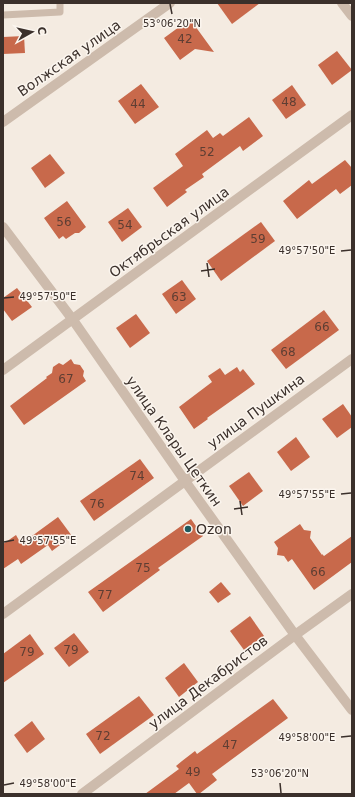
<svg xmlns="http://www.w3.org/2000/svg" width="355" height="797" font-family="'DejaVu Sans',sans-serif">
	<rect width="100%" height="100%" fill="#f4ebe1"/>
	<g fill="#c8694b">
		<polygon points="217,3 260,3 232,24"/>
		<polygon points="190,19 214,52 195,49 180,60 164,38"/>
		<polygon points="24,36 25,53 3,54 3,37"/>
		<polygon points="337,51 352,70 332,85 318,65"/>
		<polygon points="141,84 159,107 135,124 118,101"/>
		<polygon points="292,85 306,105 286,119 272,100"/>
		<polygon points="249,117 263,136 243,151 240,146 202,174 204,177 185,190 187,192 167,207 153,188 183,166 175,154 207,130 213,138 220,133 223,136"/>
		<polygon points="50,154 65,173 45,188 31,168"/>
		<polygon points="345,160 352,168 352,185 340,194 336,189 297,219 283,201 309,180 312,184"/>
		<polygon points="67,201 86,227 79,233 75,233 66,239 63,236 59,239 44,218"/>
		<polygon points="128,208 142,227 122,242 108,222"/>
		<polygon points="261,222 275,241 221,281 207,261"/>
		<polygon points="182,280 196,299 176,314 162,294"/>
		<polygon points="17,288 32,307 12,321 3,309 3,298"/>
		<polygon points="324,310 339,330 286,369 271,350"/>
		<polygon points="136,314 150,333 130,348 116,328"/>
		<polygon points="71,359 74,364 80,365 84,371 83,376 86,381 24,425 10,406 47,378 46,377 52,373 53,367 59,363 63,365"/>
		<polygon points="237,367 240,372 243,369 255,384 207,418 208,419 194,429 179,407 212,382 208,376 220,368 225,375"/>
		<polygon points="343,404 352,417 352,427 337,438 322,419"/>
		<polygon points="296,437 310,457 291,471 277,452"/>
		<polygon points="140,459 154,478 94,521 80,501"/>
		<polygon points="249,472 263,491 243,506 229,486"/>
		<polygon points="58,517 72,536 52,551 48,545 21,564 18,559 3,569 3,544 16,535 21,544"/>
		<polygon points="191,519 203,536 158,568 160,570 103,612 88,592"/>
		<polygon points="300,524 304,530 311,531 310,538 322,555 322,554 324,556 352,536 352,562 314,590 292,559 288,562 284,556 277,555 278,548 274,542"/>
		<polygon points="221,582 231,594 218,603 209,592"/>
		<polygon points="250,616 264,636 244,650 230,631"/>
		<polygon points="74,633 89,652 69,667 54,648"/>
		<polygon points="30,634 44,654 3,683 3,654"/>
		<polygon points="184,663 198,682 179,697 165,678"/>
		<polygon points="139,696 154,715 100,754 86,734"/>
		<polygon points="273,699 288,718 212,774 217,780 199,794 197,794 189,783 174,794 145,794 179,769 176,766 182,761 195,751 197,754"/>
		<polygon points="32,721 45,739 27,753 14,735"/>
	</g>
	<g fill="none" stroke-linecap="round" stroke-linejoin="round">
		<polyline stroke="#cdbbac" stroke-width="7" points="3,15 60,12 60,3"/>
		<g stroke="#cdbbac" stroke-width="10">
			<polyline points="342,3 352,16"/>
			<polyline points="3,122 170,3"/>
			<polyline points="3,227 73,320 185,481 295,635 352,710"/>
			<polyline points="3,370 352,115"/>
			<polyline points="3,614 352,359"/>
			<polyline points="82,794 295,635 352,594"/>
		</g>
	</g>
	<path fill="none" stroke="#3b302b" stroke-width="1.5" d="M170,4l2,10M341,251l10,-1M207,263l2,14M201,271l14,-2M4,298l10,-1M341,494l10,-1M240,501l2,14M234,509l14,-2M4,542l10,-2M341,737l10,-1M280,783l1,10M4,785l10,-2"/>
	<circle fill="#1f5a5e" stroke="#fbf5ee" stroke-width="1.5" cx="188" cy="529" r="4"/>
	<g text-anchor="middle" stroke-width="3" stroke-linejoin="round" paint-order="stroke">
		<g font-size="12" fill="#5e3e33">
			<text x="185" y="43">42</text>
			<text x="289" y="106">48</text>
			<text x="138" y="108">44</text>
			<text x="207" y="156">52</text>
			<text x="64" y="226">56</text>
			<text x="125" y="229">54</text>
			<text x="258" y="243">59</text>
			<text x="179" y="301">63</text>
			<text x="322" y="331">66</text>
			<text x="288" y="356">68</text>
			<text x="66" y="383">67</text>
			<text x="137" y="480">74</text>
			<text x="97" y="508">76</text>
			<text x="143" y="572">75</text>
			<text x="318" y="576">66</text>
			<text x="105" y="599">77</text>
			<text x="71" y="654">79</text>
			<text x="27" y="656">79</text>
			<text x="103" y="740">72</text>
			<text x="230" y="749">47</text>
			<text x="193" y="776">49</text>
		</g>
		<g font-size="14" fill="#3b302b" stroke="#fbf5ee">
			<text transform="translate(69 58) rotate(-35)" y="5">Волжская улица</text>
			<text transform="translate(169 232) rotate(-36)" y="5">Октябрьская улица</text>
			<text transform="translate(256 411) rotate(-36)" y="5">улица Пушкина</text>
			<text transform="translate(174 441) rotate(55)" y="5">улица Клары Цеткин</text>
			<text transform="translate(208 682) rotate(-37)" y="5">улица Декабристов</text>
		</g>
		<g font-size="14" fill="#3b302b" stroke="#fbf5ee" text-anchor="start">
			<text x="196" y="534">Ozon</text>
		</g>
	</g>
	<g font-size="10" text-anchor="middle" fill="#3b302b" stroke="#fbf5ee" stroke-width="3" stroke-linejoin="round" paint-order="stroke">
		<text x="172" y="27">53°06'20"N</text>
		<text x="307" y="254">49°57'50"E</text>
		<text x="48" y="300">49°57'50"E</text>
		<text x="307" y="498">49°57'55"E</text>
		<text x="48" y="544">49°57'55"E</text>
		<text x="307" y="741">49°58'00"E</text>
		<text x="280" y="777">53°06'20"N</text>
		<text x="48" y="787">49°58'00"E</text>
	</g>
	<rect width="355" height="797" fill="none" stroke="#3b302b" stroke-width="8"/>
	<g transform="translate(32 32) rotate(82)" stroke="#fbf5ee" stroke-width="3" paint-order="stroke">
	<path d="M0-3L7 15L0 10L-7 15Z" fill="#3b302b"/>
	<text y="-6" font-size="11" font-weight="bold" text-anchor="middle" fill="#3b302b">С</text>
	</g>
</svg>
